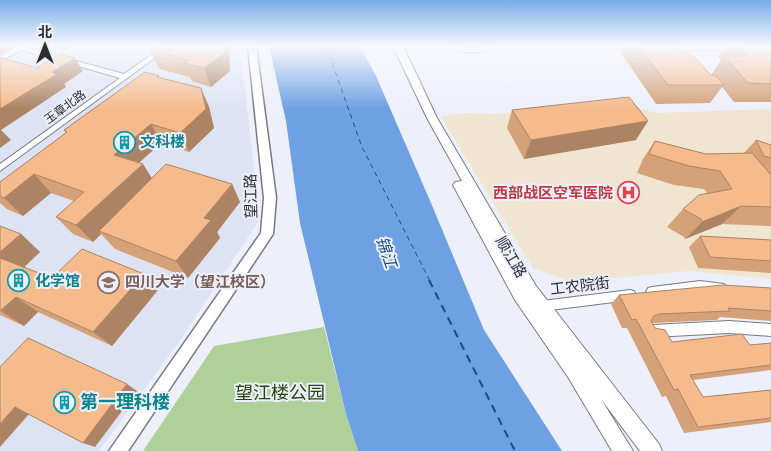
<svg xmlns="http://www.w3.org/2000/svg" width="771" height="451" font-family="Manrope,'Noto Sans SC',sans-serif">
	<rect width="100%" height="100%" fill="#edf0fa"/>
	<polygon fill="#dee3f4" points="0,46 240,46 260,219 177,345 99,451 0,451"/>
	<polygon fill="#efe5d0" points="614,102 657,113 771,109 771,279 689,271 571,282 533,268 441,117 465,113 496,114"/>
	<polygon fill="#afd099" points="324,327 346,414 358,451 143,451 214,346"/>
	<polygon fill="#6da1e4" points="269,46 360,46 376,76 431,203 484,330 562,451 358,451 346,414 300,223 286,121"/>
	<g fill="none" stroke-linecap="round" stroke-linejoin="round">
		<polyline stroke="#194d8a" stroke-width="1" stroke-dasharray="5 4" stroke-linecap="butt" points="326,46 362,147 430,281"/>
		<polyline stroke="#194d8a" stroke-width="2" stroke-dasharray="8 6" stroke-linecap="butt" points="429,280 515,451"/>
		<defs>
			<g id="minor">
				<polygon points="11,46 21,46 124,74 164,46 171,46 0,171 0,164 120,78 22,50 0,61 0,56 15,48"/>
				<path d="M448,46l23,2 23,-2c-12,9 -34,8 -46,0z"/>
				<polygon points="602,46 639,46 639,47 636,49 605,48"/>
				<polygon points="663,46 753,46 753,49 750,51 666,49 664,48"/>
				<polygon points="700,281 724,284 726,287 724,290 720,292 700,291 652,297 648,296 646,292 648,288 652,287"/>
				<polygon points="630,290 634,291 636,295 634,299 630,300 542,311 538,310 536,306 538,302 542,301"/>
				<polygon points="729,321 771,324 771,336 729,333 652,337 648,335 646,331 648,327 652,325"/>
			</g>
			<polygon id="tertiary" points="248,46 256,46 276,198 273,234 128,451 109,451 261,233 264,198"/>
			<polygon id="secondary" points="393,46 403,46 437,118 536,286 659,444 662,451 640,451 601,399 633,451 612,451 568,377 515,300 453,185 455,182 462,181 427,118"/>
		</defs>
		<use href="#minor" stroke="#777a83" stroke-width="2"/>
		<use href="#tertiary" stroke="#777a83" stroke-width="3"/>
		<use href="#secondary" stroke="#777a83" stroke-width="2"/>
		<use href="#minor" fill="#fff" fill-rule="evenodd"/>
		<use href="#tertiary" fill="#fff" fill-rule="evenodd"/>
		<use href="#secondary" fill="#fff" fill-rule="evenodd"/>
	</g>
	<g fill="#d4a179">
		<polygon points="49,46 74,46 64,51 50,47"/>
		<polygon points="157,46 230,71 211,87 192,81 190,77 159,69 150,50"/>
		<polygon points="624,46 677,46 682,52 711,75 712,75 712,74 721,60 718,57 726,46 771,46 771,102 734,102 722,87 710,103 656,104 621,53"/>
		<polygon points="161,78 201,88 209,107 214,128 189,152 161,143 139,163 152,179 232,184 240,202 217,232 220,238 188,278 115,249 101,234 93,242 73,234 56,217 74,201 51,193 23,216 7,209 0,203 0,182 66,133 64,130"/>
		<polygon points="512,110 636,140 524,159 507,128"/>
		<polygon points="756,140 771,145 771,226 722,224 685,239 684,237 667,227 683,209 707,193 704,189 674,185 637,173 643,159 655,141 706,154 744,153"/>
		<polygon points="0,226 21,234 40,252 24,267 52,278 144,274 158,290 112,346 38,312 24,326 0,315"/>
		<polygon points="700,236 771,240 771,273 698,268 689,247"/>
		<polygon points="771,288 771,321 720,317 717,320 652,323 655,328 672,342 750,345 771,343 771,370 693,380 703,397 771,390 771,422 684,433 666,396 662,397 627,328 622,328 611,304 619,295"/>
	</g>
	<g fill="#ac8363">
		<polygon points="0,46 10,46 11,48 0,54"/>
		<polygon points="61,46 74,46 64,51"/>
		<polygon points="224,46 229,46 230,71 211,87 204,68"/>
		<polygon points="75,58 83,71 64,84 66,87 1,130 11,140 0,148 0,109 52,72"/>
		<polygon points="201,88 209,107 214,128 189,152 180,133"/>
		<polygon points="648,121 636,140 524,159 531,140"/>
		<polygon points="151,124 161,143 126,174 114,155"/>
		<polygon points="143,164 155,183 99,231 101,234 93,242 76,225"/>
		<polygon points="34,174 51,193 23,216 4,198"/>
		<polygon points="232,184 240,202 217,232 220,238 188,278 176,261 204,218"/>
		<polygon points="741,206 722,224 685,239 702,222"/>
		<polygon points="21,234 40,252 18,273 0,259 0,252"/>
		<polygon points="144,274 158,290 112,346 93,332"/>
		<polygon points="16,297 38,312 24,326 1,311"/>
		<polygon points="127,384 137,391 95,447 83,443"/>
		<polygon points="15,407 30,413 0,447 0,424"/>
	</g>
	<g fill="#f6bb8d" stroke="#ac8363">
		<polygon points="157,46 224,46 225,53 204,68 184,63 189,60 150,50"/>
		<polygon points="638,46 677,46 682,52 690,52 711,75 715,75 724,85 668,85"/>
		<polygon points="737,46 771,46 771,84 748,83 724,56 747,56"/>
		<polygon points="60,54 75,58 52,72 57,74 0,109 0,57 37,68"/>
		<polygon points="145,72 159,76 157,77 201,88 206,109 180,133 151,124 114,155 143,164 76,225 56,217 84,192 34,174 4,198 0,196 0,182 67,132 64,130"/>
		<polygon points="629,97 648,121 531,140 512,110"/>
		<polygon points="756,140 771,145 771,158 764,156"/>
		<polygon points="655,141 706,154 752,153 771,175 771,207 741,206 702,222 701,219 683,209 699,195 732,189 720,171 689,166 649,154"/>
		<polygon points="166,164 232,184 204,218 211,220 176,261 99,231"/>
		<polygon points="0,226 21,234 0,252"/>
		<polygon points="700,236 771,240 771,261 710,257"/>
		<polygon points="82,249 144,274 93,332 16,297 0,311 0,258 52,278"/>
		<polygon points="723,285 771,288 771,311 728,308 730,311 659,314 654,316 651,321 655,328 665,330 672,342 742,334 750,345 771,343 771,365 690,375 703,397 771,390 771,418 698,427 678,389 674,390 636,319 632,320 619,295"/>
		<polygon points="28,338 127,384 83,443 15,407 0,424 0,367"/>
	</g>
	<linearGradient id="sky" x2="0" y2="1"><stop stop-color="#77ace6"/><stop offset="0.42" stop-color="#f7f8fd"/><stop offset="1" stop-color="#f7f8fd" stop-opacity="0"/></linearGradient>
	<rect width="771" height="109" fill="url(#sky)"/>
	<defs>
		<symbol id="building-ring" viewBox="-11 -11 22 22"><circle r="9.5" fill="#edf0fa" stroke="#0f9aa8" stroke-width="1.5"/><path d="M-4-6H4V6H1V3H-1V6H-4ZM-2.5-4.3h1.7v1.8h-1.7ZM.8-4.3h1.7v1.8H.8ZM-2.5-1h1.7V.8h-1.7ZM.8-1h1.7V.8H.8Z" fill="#0f9aa8"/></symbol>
		<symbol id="hospital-ring" viewBox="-11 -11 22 22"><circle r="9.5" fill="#edf0fa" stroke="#e0444e" stroke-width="1.5"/><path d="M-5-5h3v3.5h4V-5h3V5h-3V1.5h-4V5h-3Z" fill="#e0444e"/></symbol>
		<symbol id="university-ring" viewBox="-11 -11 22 22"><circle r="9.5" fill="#edf0fa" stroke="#8d6e63" stroke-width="1.5"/><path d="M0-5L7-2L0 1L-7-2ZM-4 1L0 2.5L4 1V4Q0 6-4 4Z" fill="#8d6e63"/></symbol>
	</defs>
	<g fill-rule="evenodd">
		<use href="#building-ring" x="112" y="130" width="25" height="25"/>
		<use href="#hospital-ring" x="616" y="180" width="25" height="25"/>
		<use href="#building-ring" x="6" y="268" width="25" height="25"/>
		<use href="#university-ring" x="96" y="270" width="25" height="25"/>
		<use href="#building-ring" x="52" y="390" width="25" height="25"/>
	</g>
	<g text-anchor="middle" stroke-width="4" stroke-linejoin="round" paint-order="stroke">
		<g font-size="12" fill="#2d2e32" stroke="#edf0fa">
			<text transform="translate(65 107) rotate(-36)" y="4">玉章北路</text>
		</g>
		<g font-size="15" font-weight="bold" fill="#0d838f" stroke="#edf0fa" text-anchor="start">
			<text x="140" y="147">文科楼</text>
			<text x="35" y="286">化学馆</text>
		</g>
		<g font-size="15" font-weight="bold" fill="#be3a42" stroke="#edf0fa" text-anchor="end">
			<text x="613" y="198">西部战区空军医院</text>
		</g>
		<g font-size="15" fill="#2d2e32" stroke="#edf0fa">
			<text transform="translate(251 196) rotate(-91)" y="5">望江路</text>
			<text transform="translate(511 257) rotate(59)" y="5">顺江路</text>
			<text transform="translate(580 286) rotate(-7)" y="5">工农院街</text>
		</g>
		<g font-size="15" font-weight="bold" fill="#785e54" stroke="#edf0fa" text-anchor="start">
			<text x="125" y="287">四川大学（望江校区）</text>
		</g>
		<g font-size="16" font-style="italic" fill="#194d8a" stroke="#edf0fa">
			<text transform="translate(387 252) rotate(71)" y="6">锦江</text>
		</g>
		<g font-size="18" fill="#27430e" stroke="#edf0fa">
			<text x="280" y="399">望江楼公园</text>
		</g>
		<g font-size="18" font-weight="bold" fill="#0d838f" stroke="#edf0fa" text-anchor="start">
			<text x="80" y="408">第一理科楼</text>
		</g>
	</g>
	<g transform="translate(45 45)" stroke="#edf0fa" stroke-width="4" paint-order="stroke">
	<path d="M0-4L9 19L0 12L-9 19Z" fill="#2d2e32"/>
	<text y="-8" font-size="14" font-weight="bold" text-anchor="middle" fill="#2d2e32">北</text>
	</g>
</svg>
